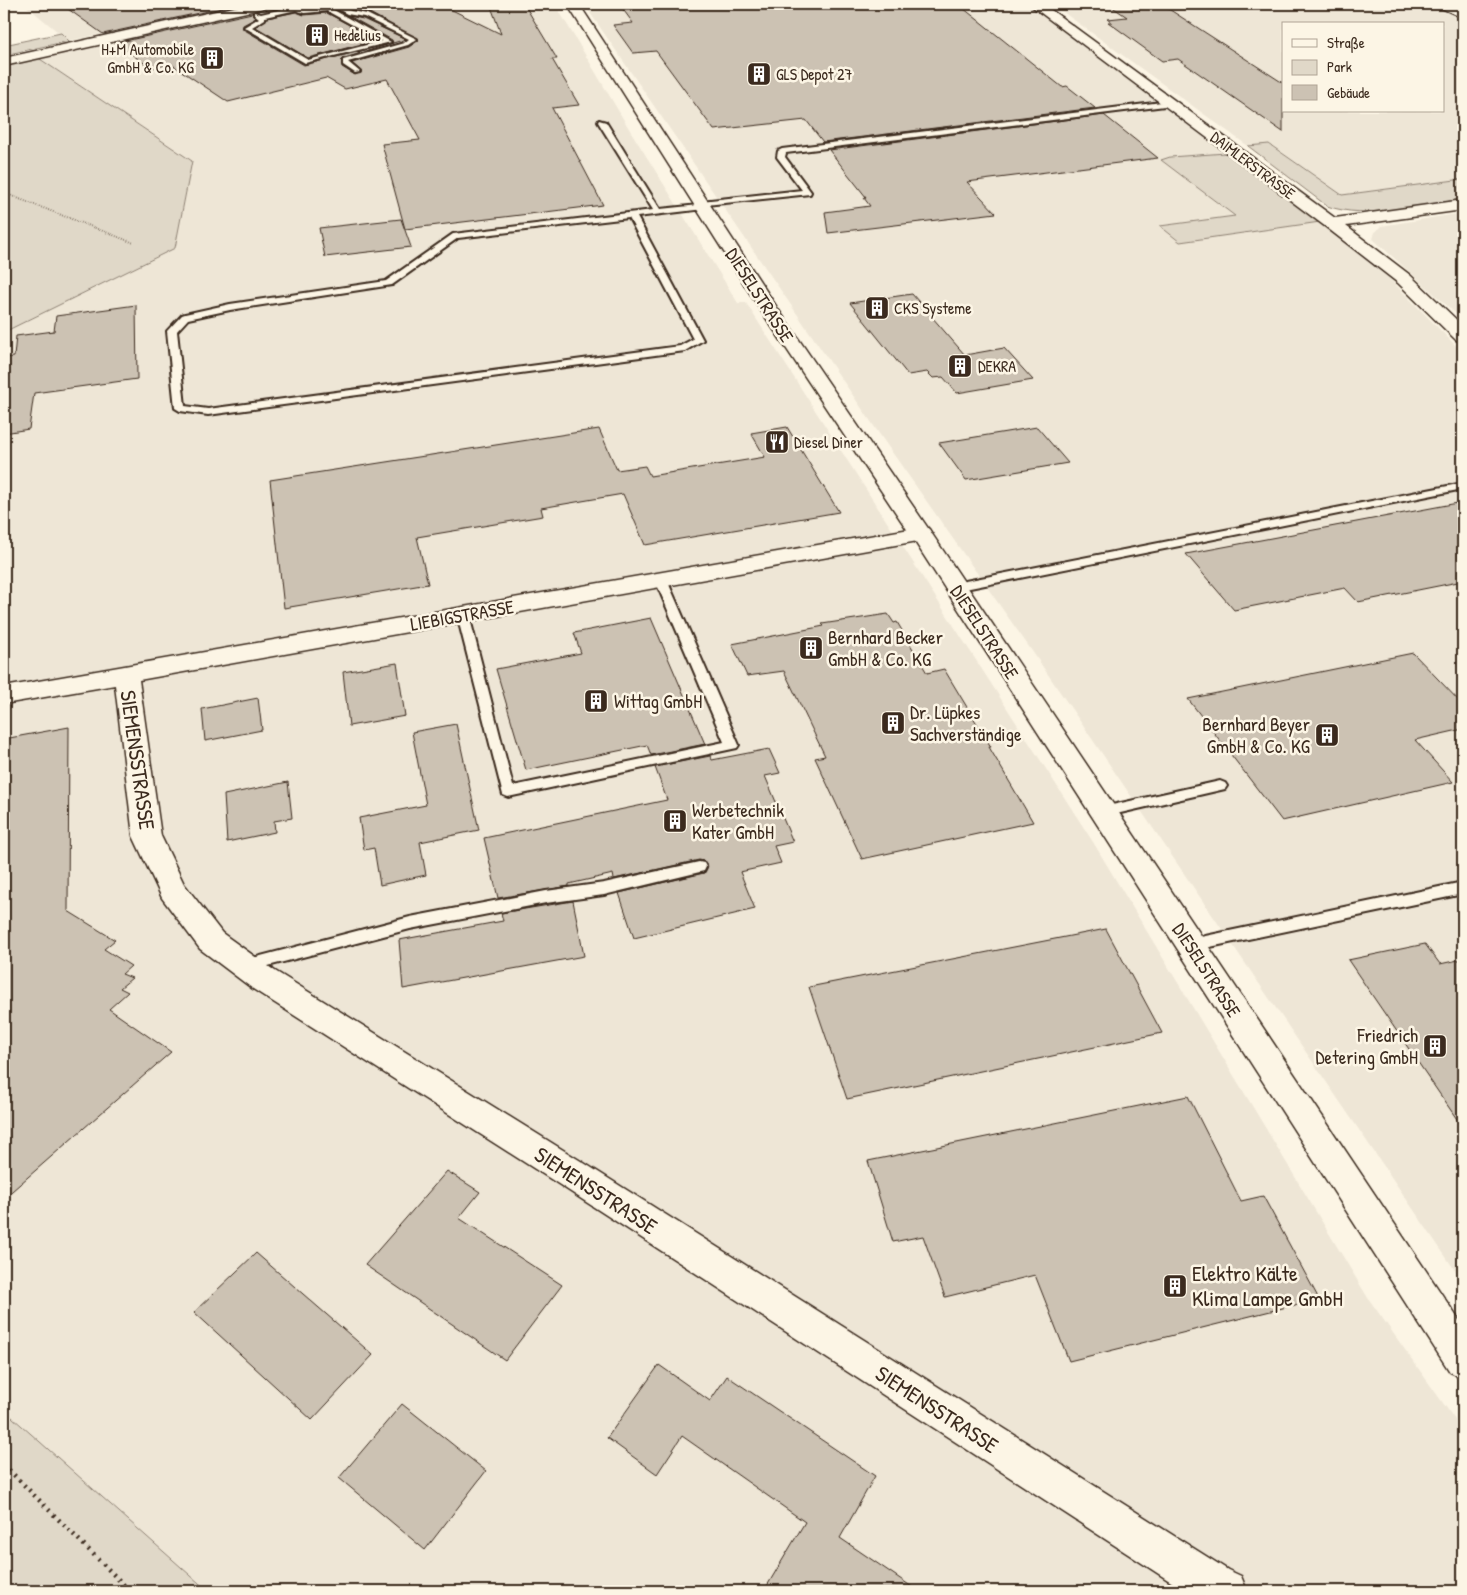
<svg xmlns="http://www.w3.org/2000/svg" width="1467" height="1595" font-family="'Patrick Hand',sans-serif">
	<rect width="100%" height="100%" fill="#fcf5e5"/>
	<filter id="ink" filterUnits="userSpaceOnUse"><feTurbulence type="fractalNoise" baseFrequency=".02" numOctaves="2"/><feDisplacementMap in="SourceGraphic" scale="10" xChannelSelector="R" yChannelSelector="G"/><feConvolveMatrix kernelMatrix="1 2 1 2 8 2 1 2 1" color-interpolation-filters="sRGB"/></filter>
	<g filter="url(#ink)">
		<g fill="#eee6d6" fill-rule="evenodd">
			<polygon points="24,4 240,4 69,41"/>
			<polygon points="284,4 555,4 628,127 738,303 746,303 1093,842 1368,1298 1463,1431 1463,1591 208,1591 4,1410 4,332 175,248 192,161 40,59"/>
			<polygon points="584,4 1026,4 1226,153 1170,157 1162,160 1235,216 1161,226 1180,242 1320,222 1389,278 1463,353 1463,1282 1032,651 887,445"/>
			<path d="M1052,4h378l33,17v158l-121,16 -72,-51 -22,2zM1283,24h160v87h-160z"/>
			<polygon points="1463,213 1463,320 1373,239 1375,232 1381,226"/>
		</g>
		<g fill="#e0d8c8" stroke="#8e8173">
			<polygon points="61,33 69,41 4,55 4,45"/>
			<polygon points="37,57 192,161 175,248 4,332 4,65"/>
			<path d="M1269,144l73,51 121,-16v20c-41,6 -97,21 -136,7l-79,-60z"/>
			<polygon points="1226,153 1320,222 1180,242 1160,226 1235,216 1161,160 1170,157"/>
			<polygon points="4,1410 208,1591 4,1591"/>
		</g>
		<g fill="#ccc2b3" stroke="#3b2a1e">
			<polygon points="61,4 240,4 103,34"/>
			<polygon points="298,4 440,4 501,34 490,4 524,4 557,59 552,59 579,105 552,108 603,205 405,229 382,144 420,140 387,79 345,89 326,78 228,102 171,64 151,68 116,43 252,13 256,18 243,25 243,29 304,65 393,43 392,40 349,16 363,19 406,39 342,59 342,67 355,75 362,72 352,63 409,47 419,40 368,12 352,9 341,4 337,5 336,9 330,6 305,7"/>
			<polygon points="619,4 958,4 1062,87 1067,86 1095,108 823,142 806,120 714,130 656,51 633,53 613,25 633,23"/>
			<polygon points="1108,4 1161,4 1283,83 1283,132 1178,59 1162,61 1108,22 1112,22 1108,19 1127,17"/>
			<polygon points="296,12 304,15 327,13 377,40 308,58 256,27 267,18"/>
			<polygon points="1104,115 1158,158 967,182 996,213 828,233 825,212 870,206 864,198 866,197 829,150"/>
			<polygon points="401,219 411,247 325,257 319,228"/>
			<polygon points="912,294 965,355 1004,348 1033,380 957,393 943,377 933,378 927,372 908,375 850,303"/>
			<polygon points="136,305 137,379 34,393 29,429 4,433 4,358 14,357 16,336 54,331 56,316"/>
			<polygon points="787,427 839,512 645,545 623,494 541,508 543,516 417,537 428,584 284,608 270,480 599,429 617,470 645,466 650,476 765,457 751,433"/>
			<polygon points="1037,427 1068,463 966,480 939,443"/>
			<polygon points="1463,502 1463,581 1358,602 1345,588 1234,610 1186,554"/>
			<polygon points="888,614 894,623 897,622 927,673 944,669 991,747 989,747 1033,822 862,859 815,758 825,756 784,671 747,676 732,644 824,626 822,624"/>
			<polygon points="651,618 705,744 651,755 647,745 526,770 496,669 581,653 574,633"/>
			<polygon points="1413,653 1463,705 1463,729 1415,740 1453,782 1282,821 1188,699"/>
			<polygon points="397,663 405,716 349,726 343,672"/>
			<polygon points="258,698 262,730 205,741 202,709"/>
			<polygon points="456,724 479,830 420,842 426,875 380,885 374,848 364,850 359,818 426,805 412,732"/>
			<polygon points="69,727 68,911 115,940 104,949 131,966 122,974 132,978 120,988 128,992 109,1009 171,1052 4,1198 4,739"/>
			<polygon points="769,749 780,773 765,776 793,842 774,846 781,863 740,872 755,909 634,938 619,893 704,873 708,866 704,861 699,860 614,879 613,874 569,884 569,886 498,898 484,838 667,800 655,767 710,756 712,760"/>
			<polygon points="288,782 292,818 274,821 275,832 227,842 224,795"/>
			<polygon points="573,901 584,956 403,989 399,940 503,921 501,913"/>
			<polygon points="1106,929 1162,1033 847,1099 809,987"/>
			<polygon points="1425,944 1440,964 1463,959 1463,1128 1348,960"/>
			<polygon points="1188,1096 1241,1201 1263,1196 1319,1299 1069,1361 1035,1275 945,1297 923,1236 893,1242 868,1161"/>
			<polygon points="447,1171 480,1192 459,1218 562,1285 505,1360 365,1265"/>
			<polygon points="256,1253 373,1355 312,1420 194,1312"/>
			<polygon points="659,1365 710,1401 727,1376 875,1476 840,1538 918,1591 764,1591 805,1522 682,1436 657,1474 607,1438"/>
			<polygon points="402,1404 486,1471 425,1550 339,1478"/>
		</g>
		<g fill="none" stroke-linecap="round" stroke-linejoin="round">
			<defs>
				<g id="lane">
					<path d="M286,4h8l11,5 25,-1 61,34 -86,21 -61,-36 15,-9 -5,-4v-2l7,2 30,-7zM296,10l8,3 23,-2 55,30 -74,19 -56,-33 13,-8v-2z"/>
					<polygon points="340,6 351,11 367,14 417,39 408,45 348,62 360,72 355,73 343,65 343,60 404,43 409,39 364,17 347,14 338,9 338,7"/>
					<path d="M1170,101h3v4l-387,48 -1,4 26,35 -1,2 -104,11 2,2 -4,2 -67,8 66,123 -18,11 -477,64 -28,-4 -5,-3 -8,-77 15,-16 3,-1 45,-10 156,-23 67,-47 200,-24 -55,-88 1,-2 7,2 54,87 39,-4 -2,-2 4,-2 101,-11 -25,-33 1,-6 4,-2zM629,218l64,121 -13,7 -472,63 -23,-3 -8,-75 11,-12 42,-9 162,-25 66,-47z"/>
					<polygon points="1463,483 1463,489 955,591 949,587 955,583"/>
					<polygon points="661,576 667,580 739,745 737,748 508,797 503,795 457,615 463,611 469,615 513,786 724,742 655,580"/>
					<polygon points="1220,781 1225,783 1227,786 1225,789 1103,817 1098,816 1096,812 1098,808 1103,807"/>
					<polygon points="699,862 704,863 706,867 704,871 604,895 546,903 410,929 245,972 240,970 237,966 240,962 245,960 410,917 546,891 604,883"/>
					<polygon points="1463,882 1463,894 1191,951 1186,949 1183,945 1186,941 1191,939"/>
				</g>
				<g id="street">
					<polygon points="1029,4 1043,4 1335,218 1463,200 1463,210 1346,226 1410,275 1463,326 1463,342 1456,340 1398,283 1326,227"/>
					<polygon points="1437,4 1452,4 1463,9 1463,18 1439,7"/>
					<polygon points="921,527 929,529 932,534 929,539 139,680 161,836 184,884 222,933 275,971 584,1163 1228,1570 1241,1576 1247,1591 1185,1591 560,1185 253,989 200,949 162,898 133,836 115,685 4,704 4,687"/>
				</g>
				<g id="secondary">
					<polygon points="248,4 270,4 264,8 4,66 4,58"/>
					<polygon points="567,4 579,4 778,309 932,534 1463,1326 1463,1378 1450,1372 910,534 760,309"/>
				</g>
			</defs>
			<use href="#lane" stroke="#3b2a1e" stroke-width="4"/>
			<use href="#street" stroke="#3b2a1e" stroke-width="3"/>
			<use href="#secondary" stroke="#3b2a1e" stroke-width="3"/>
			<polyline stroke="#3b2a1e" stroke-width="2" stroke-dasharray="0.5 2" stroke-linecap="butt" points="4,193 134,243"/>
			<polyline stroke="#3b2a1e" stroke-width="4.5" stroke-dasharray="2 5" stroke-linecap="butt" points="4,1465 130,1591"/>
			<use href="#lane" fill="#fcf5e5" fill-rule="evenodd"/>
			<use href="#street" fill="#fcf5e5" fill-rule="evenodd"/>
			<use href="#secondary" fill="#fcf5e5" fill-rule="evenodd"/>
		</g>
	</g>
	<defs>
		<symbol id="building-square" viewBox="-11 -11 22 22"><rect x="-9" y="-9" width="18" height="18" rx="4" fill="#3b2a1e" stroke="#fcf5e5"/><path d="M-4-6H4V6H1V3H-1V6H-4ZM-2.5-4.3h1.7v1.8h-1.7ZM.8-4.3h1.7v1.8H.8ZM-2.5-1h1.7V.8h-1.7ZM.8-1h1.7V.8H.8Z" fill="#fff"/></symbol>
		<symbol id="restaurant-square" viewBox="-11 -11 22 22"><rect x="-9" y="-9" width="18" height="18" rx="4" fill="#3b2a1e" stroke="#fcf5e5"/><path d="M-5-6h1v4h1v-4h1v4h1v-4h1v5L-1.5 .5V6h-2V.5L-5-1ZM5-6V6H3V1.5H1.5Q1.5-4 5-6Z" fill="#fff"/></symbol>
	</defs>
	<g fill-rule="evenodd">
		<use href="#building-square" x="303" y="21" width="28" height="28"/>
		<use href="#building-square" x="198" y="44" width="28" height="28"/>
		<use href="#building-square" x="745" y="60" width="28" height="28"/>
		<use href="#building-square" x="863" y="294" width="28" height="28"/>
		<use href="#building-square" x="946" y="352" width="28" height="28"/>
		<use href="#restaurant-square" x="763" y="428" width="28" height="28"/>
		<use href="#building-square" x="797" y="634" width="28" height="28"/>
		<use href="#building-square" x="582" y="687" width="28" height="28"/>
		<use href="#building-square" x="879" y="709" width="28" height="28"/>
		<use href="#building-square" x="1313" y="721" width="28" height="28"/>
		<use href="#building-square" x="661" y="807" width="28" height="28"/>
		<use href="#building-square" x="1421" y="1032" width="28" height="28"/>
		<use href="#building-square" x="1161" y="1272" width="28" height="28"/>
	</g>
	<g text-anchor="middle" stroke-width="5" stroke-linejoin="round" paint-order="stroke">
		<g font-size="16" fill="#3b2a1e" stroke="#fcf5e5" text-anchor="start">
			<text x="334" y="41">Hedelius</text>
			<text x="194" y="55" text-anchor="end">H+M Automobile<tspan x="194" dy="18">GmbH &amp; Co. KG</tspan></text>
			<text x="776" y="80">GLS Depot 27</text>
			<text x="894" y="314">CKS Systeme</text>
			<text x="978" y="372">DEKRA</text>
			<text x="794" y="448">Diesel Diner</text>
		</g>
		<g font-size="16" fill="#3b2a1e" stroke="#fcf5e5">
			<text transform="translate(1253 165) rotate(37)" y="6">DAIMLERSTRASSE</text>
		</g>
		<g font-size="19" fill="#3b2a1e" stroke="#fcf5e5">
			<text transform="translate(760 295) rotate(57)" y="7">DIESELSTRASSE</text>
			<text transform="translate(462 615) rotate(-10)" y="7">LIEBIGSTRASSE</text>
			<text transform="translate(985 632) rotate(57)" y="7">DIESELSTRASSE</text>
			<text transform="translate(1207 970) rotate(57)" y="7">DIESELSTRASSE</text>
		</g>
		<g font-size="19" fill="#3b2a1e" stroke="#fcf5e5" text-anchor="start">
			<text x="828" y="644">Bernhard Becker<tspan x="828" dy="22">GmbH &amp; Co. KG</tspan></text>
			<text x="614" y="708">Wittag GmbH</text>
			<text x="910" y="719">Dr. Lüpkes<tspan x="910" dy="22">Sachverständige</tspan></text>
			<text x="1310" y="731" text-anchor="end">Bernhard Beyer<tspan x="1310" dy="22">GmbH &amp; Co. KG</tspan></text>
			<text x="692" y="817">Werbetechnik<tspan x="692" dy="22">Kater GmbH</tspan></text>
			<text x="1418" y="1042" text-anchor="end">Friedrich<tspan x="1418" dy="22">Detering GmbH</tspan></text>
		</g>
		<g font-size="22" fill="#3b2a1e" stroke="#fcf5e5">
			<text transform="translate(138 760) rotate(82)" y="8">SIEMENSSTRASSE</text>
			<text transform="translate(596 1190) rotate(33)" y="8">SIEMENSSTRASSE</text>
			<text transform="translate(937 1409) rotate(33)" y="8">SIEMENSSTRASSE</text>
		</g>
		<g font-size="22" fill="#3b2a1e" stroke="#fcf5e5" text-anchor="start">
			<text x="1192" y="1281">Elektro Kälte<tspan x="1192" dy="25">Klima Lampe GmbH</tspan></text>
		</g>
	</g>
	<rect width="1467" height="1595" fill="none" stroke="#fcf5e5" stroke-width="20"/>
	<rect x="10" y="10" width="1447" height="1575" fill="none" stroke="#3b2a1e" stroke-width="2" filter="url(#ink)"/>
	<rect x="1282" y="22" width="162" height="90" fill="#fcf5e5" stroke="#afa495"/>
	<rect x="1292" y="39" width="25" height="8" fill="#fcf5e5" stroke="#afa495"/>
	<text x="1327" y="48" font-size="15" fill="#3b2a1e">Straße</text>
	<rect x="1292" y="60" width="25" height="15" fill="#e0d8c8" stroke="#afa495"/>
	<text x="1327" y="72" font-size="15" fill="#3b2a1e">Park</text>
	<rect x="1292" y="85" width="25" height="15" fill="#ccc2b3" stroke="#afa495"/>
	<text x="1327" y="98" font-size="15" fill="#3b2a1e">Gebäude</text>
</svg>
